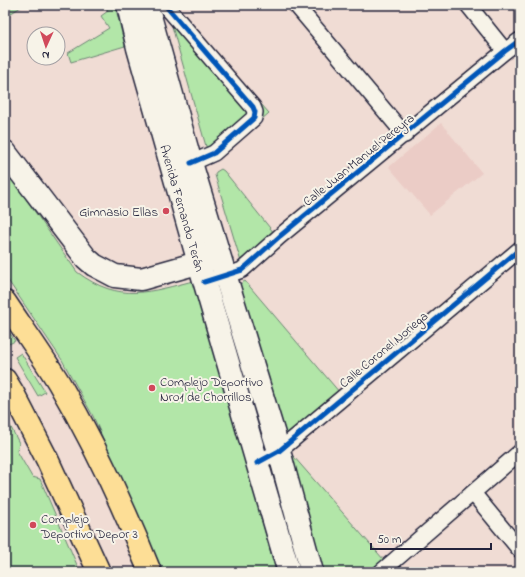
<svg xmlns="http://www.w3.org/2000/svg" width="525" height="577" font-family="'Indie Flower',sans-serif">
	<rect width="100%" height="100%" fill="#f0dcd4"/>
	<filter id="ink" filterUnits="userSpaceOnUse"><feTurbulence type="fractalNoise" baseFrequency=".025" numOctaves="2"/><feDisplacementMap in="SourceGraphic" scale="8" xChannelSelector="R" yChannelSelector="G"/><feConvolveMatrix kernelMatrix="1 2 1 2 8 2 1 2 1" color-interpolation-filters="sRGB"/></filter>
	<g filter="url(#ink)">
		<polygon fill="#ebccc6" points="441,123 482,173 430,215 389,167"/>
		<g fill="#b2e6a8" stroke="#6a8472">
			<polygon points="5,5 24,5 5,17"/>
			<polygon points="105,5 115,5 125,46 71,62 68,53 109,28 101,16 108,11"/>
			<polygon points="166,5 173,5 269,113 211,164"/>
			<path d="M5,169l72,103c43,32 72,20 120,8l79,292h-114l-69,-156 -31,-56 -57,-84z"/>
			<polygon points="221,169 224,171 274,233 241,262 215,175 216,172"/>
			<polygon points="245,281 340,393 283,439 235,287"/>
			<polygon points="5,326 15,341 9,344 5,338"/>
			<polygon points="21,353 45,392 38,396 15,357"/>
			<polygon points="5,416 19,443 17,451 32,477 40,479 80,572 5,572"/>
			<polygon points="287,449 384,560 370,572 320,572"/>
		</g>
		<g fill="none" stroke-linecap="round" stroke-linejoin="round">
			<defs>
				<g id="minor">
					<polyline points="165,5 253,107 255,112 254,118 214,153 191,163"/>
					<polyline points="296,5 405,135"/>
					<polyline points="468,5 505,51"/>
					<polyline points="217,279 242,270 280,236 505,51 520,40"/>
					<polyline points="257,463 279,451 520,249"/>
					<polyline points="473,493 520,550"/>
					<polyline points="381,572 520,452"/>
				</g>
				<g id="secondary">
					<polyline points="128,5 138,48 199,263 289,572"/>
					<polyline points="147,5 191,163 279,451 312,572"/>
					<polyline points="5,152 86,258 94,265 115,276 141,279 212,259"/>
				</g>
				<g id="primary">
					<path d="M5,302c18,27 37,53 54,81 35,60 65,124 91,189"/>
					<polyline points="5,380 13,393 47,459 99,572"/>
				</g>
			</defs>
			<use href="#minor" stroke="#22223b" stroke-width="18"/>
			<use href="#secondary" stroke="#22223b" stroke-width="25"/>
			<use href="#primary" stroke="#22223b" stroke-width="25"/>
			<use href="#minor" stroke="#f7f3e8" stroke-width="15"/>
			<use href="#secondary" stroke="#f7f3e8" stroke-width="22"/>
			<use href="#primary" stroke="#fdde96" stroke-width="22"/>
			<defs>
				<g id="cycleway">
					<polyline points="165,5 253,107 255,112 254,118 214,153 191,163"/>
					<polyline points="204,282 242,270 280,236 505,51 520,40"/>
					<polyline points="257,463 279,451 520,249"/>
				</g>
			</defs>
			<use href="#cycleway" stroke="#f7f3e8" stroke-width="8"/>
			<use href="#cycleway" stroke="#0057b8" stroke-width="5"/>
		</g>
	</g>
	<g fill="#d1495b" stroke="#f7f3e8" stroke-width="1.5">
		<circle cx="166" cy="211" r="4"/>
		<circle cx="152" cy="388" r="4"/>
		<circle cx="33" cy="525" r="4"/>
	</g>
	<g text-anchor="middle" stroke-width="4" stroke-linejoin="round" paint-order="stroke">
		<g font-size="13" fill="#22223b" stroke="#f7f3e8">
			<text transform="translate(358 159) rotate(-39)" y="5">Calle Juan Manuel Pereyra</text>
			<text transform="translate(183 208) rotate(74)" y="5">Avenida Fernando Terán</text>
			<text transform="translate(383 349) rotate(-40)" y="5">Calle Coronel Noriega</text>
		</g>
		<g font-size="13" fill="#22223b" stroke="#f7f3e8" text-anchor="start">
			<text x="158" y="216" text-anchor="end">Gimnasio Ellas</text>
			<text x="160" y="386">Complejo Deportivo<tspan x="160" dy="15">Nro1 de Chorrillos</tspan></text>
			<text x="41" y="523">Complejo<tspan x="41" dy="15">Deportivo Depor 3</tspan></text>
		</g>
	</g>
	<rect width="525" height="577" fill="none" stroke="#f7f3e8" stroke-width="20"/>
	<rect x="10" y="10" width="505" height="557" fill="none" stroke="#22223b" stroke-width="1.5" filter="url(#ink)"/>
	<g transform="translate(46 46) rotate(183)"><circle r="19" fill="#f7f3e8" stroke="#a29fa3"/>
	<path d="M0-3L7 15L0 10L-7 15Z" fill="#d1495b"/>
	<text y="-6" font-size="11" font-weight="bold" text-anchor="middle" fill="#22223b">N</text>
	</g>
	<path d="M371 543v6h120v-6" fill="none" stroke="#22223b" stroke-width="2"/>
	<text x="377" y="543" font-size="12" fill="#22223b" stroke="#f7f3e8" stroke-width="3" paint-order="stroke">50 m</text>
</svg>
